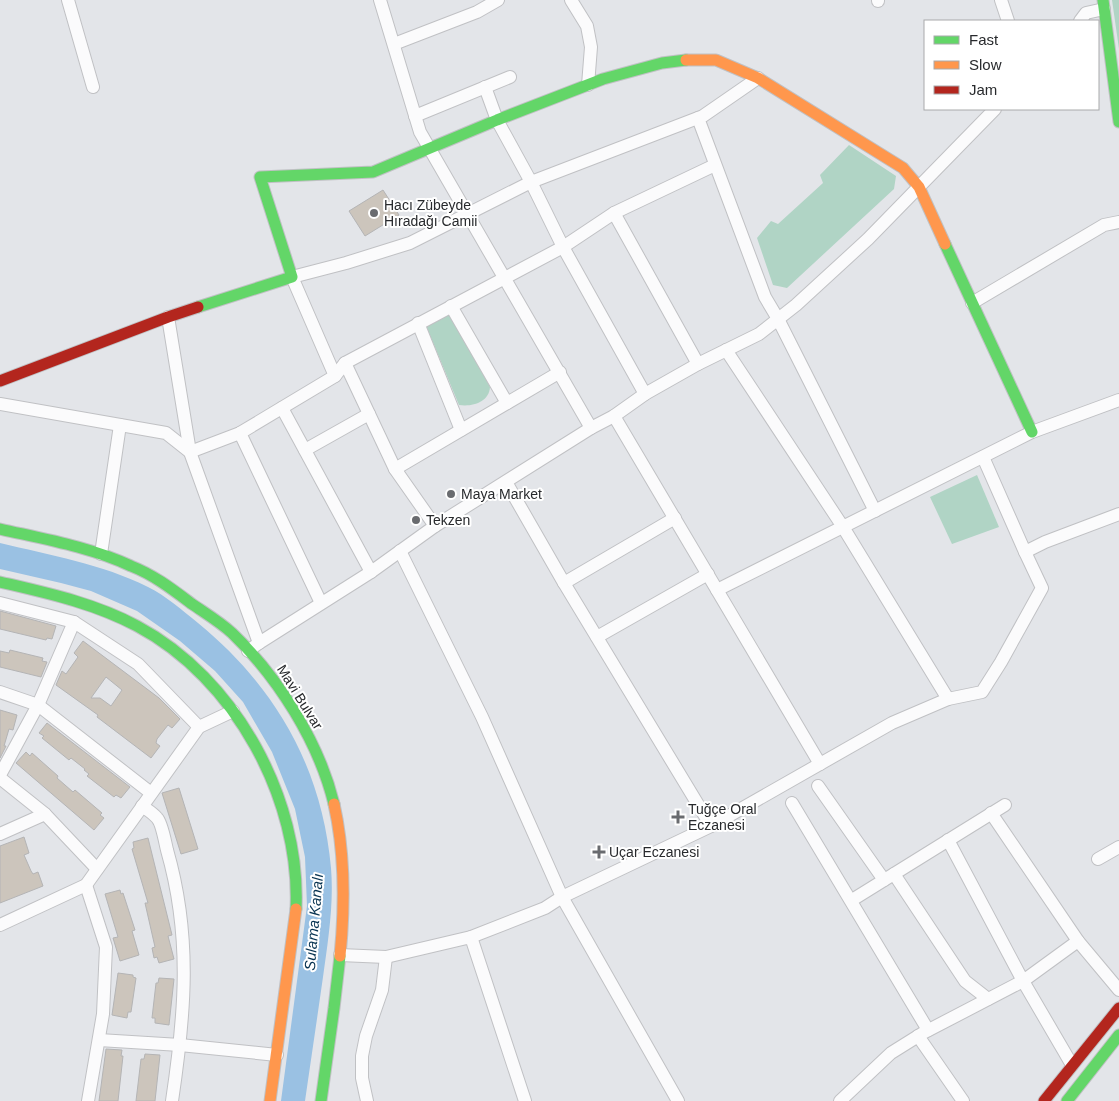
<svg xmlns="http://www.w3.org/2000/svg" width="1119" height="1101" font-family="Arial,sans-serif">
	<rect width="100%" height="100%" fill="#e3e5e9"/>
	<g fill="#b0d4c5">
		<polygon points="1112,0 1119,0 1119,49"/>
		<polygon points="849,145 896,176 894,189 787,288 773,285 757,238 771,221 778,224 823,183 820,175"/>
		<path d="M448,308l42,79c-1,15 -17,20 -31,18l-35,-84z"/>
		<polygon points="977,475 999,527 952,544 930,497"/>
	</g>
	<path fill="#9ac1e3" d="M0,543c50,12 102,21 148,44 18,9 34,23 50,36 77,63 124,144 133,245 3,36 -3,73 -8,109 -6,42 -12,83 -18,124h-24l26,-195 -2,-49 -10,-48 -23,-57 -29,-50 -28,-31 -35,-30 -43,-30 -46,-20 -30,-8 -61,-14z"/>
	<g fill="#ccc5bc" stroke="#b4b4b5" fill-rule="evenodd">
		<polygon points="383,190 399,215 365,236 349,211"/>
		<polygon points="0,611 56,626 52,639 47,638 46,640 0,629"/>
		<path d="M83,641l76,57 21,21 -8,9 -4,-3 -11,14 -1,4 4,3 -9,12 -54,-41 1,-2 -42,-30 6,-14 4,3 12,-17 -4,-4zM106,677l16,13 -11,16 -11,-8h-9z"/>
		<polygon points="10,650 43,658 42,661 47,662 41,677 0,667 0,651 9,653"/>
		<polygon points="0,710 17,715 13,730 9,729 4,746 6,746 0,758"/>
		<polygon points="47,723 130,787 121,798 116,795 114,797 87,776 89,774 84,770 85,769 71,758 69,760 42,738 44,736 39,733"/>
		<polygon points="26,752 30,756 32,753 58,776 57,778 73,792 75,790 102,813 100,815 104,818 94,830 16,763"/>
		<polygon points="179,788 198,849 181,854 162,793"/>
		<polygon points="24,837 29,853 24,855 31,871 33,874 38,872 43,886 0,903 0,846"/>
		<polygon points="148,838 172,935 168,936 174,959 159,963 157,957 154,958 152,948 155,947 145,903 148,903 132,849 134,848 133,842"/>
		<polygon points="120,890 121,894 123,893 135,930 132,931 139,955 120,961 113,938 118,937 105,894"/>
		<polygon points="118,973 133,975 133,977 136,978 131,1012 128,1012 127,1018 112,1015"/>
		<polygon points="159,978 174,979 169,1025 155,1023 155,1018 152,1018 156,983 158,983"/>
		<polygon points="106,1049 122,1050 121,1056 123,1056 118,1101 99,1101"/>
		<polygon points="145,1054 160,1055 155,1101 136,1101 141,1059 144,1059"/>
	</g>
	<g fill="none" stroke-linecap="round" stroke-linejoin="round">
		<defs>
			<g id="street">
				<polyline points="68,0 93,87"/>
				<polyline points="380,0 420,132 591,428"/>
				<polyline points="571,0 587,26 591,47 588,85"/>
				<polyline points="878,0 878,1"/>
				<polyline points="1001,0 1008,21"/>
				<polyline points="1080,21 1086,13 1104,9"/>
				<polyline points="394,44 477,12 498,0"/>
				<polyline points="485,87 497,120 531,182 563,247 645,394"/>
				<polyline points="415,116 510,77"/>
				<polyline points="698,118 765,297 778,319 875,511"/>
				<polyline points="614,213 698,364"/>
				<polyline points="972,303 1104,225 1119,222"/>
				<polyline points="451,306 507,403"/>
				<polyline points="168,317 190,452 259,643"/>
				<polyline points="418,323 461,430"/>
				<polyline points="726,350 843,527 948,699"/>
				<polyline points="345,363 395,469 435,526"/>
				<polyline points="335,376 292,277 346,263 410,243 531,182 703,116 758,78"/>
				<polyline points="0,404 166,433 190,452 240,433 335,376 345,363 563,247 614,213 715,165"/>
				<polyline points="282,408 371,572"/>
				<polyline points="614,416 820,764"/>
				<polyline points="240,433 321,603"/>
				<polyline points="305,450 369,414"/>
				<polyline points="983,457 1025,552"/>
				<polyline points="395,469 560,372"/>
				<polyline points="506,482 564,583 711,826"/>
				<polyline points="400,551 482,717 562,897 678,1101"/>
				<polyline points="101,554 120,425"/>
				<polyline points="564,583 675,518"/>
				<polyline points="717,590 1032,432 1119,400"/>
				<polyline points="0,603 74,622 138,664 199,727"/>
				<polyline points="597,637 708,574"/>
				<polyline points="248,651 259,643 371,572 435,526 591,428 614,416 645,394 698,364 759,334 796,305 868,239 995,109"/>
				<polyline points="0,692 38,705 151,793"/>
				<polyline points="0,775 38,705 74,622"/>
				<polyline points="0,778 45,814 97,869"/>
				<polyline points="818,786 884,880"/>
				<polyline points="792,803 928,1030"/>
				<path d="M142,806c4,3 11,7 15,12 5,5 8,24 10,32 25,87 18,164 5,251"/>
				<polyline points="991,813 1078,941 1119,990"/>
				<polyline points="0,834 45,814"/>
				<polyline points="948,840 1023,981 1078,941"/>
				<polyline points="1098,859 1119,847"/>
				<polyline points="894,874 965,981 988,999"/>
				<polyline points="86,885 106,947 103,1014 88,1101"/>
				<polyline points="852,900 1005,805"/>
				<polyline points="0,925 86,885 199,727 233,711"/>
				<polyline points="471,937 545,908 562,897 711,826 892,723 948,699 982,692 1001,662 1042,588 1025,552 1045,542 1119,514"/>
				<polyline points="340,955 386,957 471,937 525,1101"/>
				<polyline points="918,1036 963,1101"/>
				<polyline points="99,1040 180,1045 277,1055"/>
				<polyline points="367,1101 362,1078 362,1056 366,1036 382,990 386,957"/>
				<polyline points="840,1101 891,1053 923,1033 1023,981 1072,1065"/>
			</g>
			<g id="fast">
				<polyline points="1103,0 1119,122"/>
				<polyline points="945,244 1032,432"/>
				<polyline points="198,307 292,277 260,177 373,172 497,120 603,79 662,63 686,60"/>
				<path d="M0,529c44,10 90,18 131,37 23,9 41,23 61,38 13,9 28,18 40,29 46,44 87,109 102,171"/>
				<path d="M0,582c47,11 94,21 137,44 98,52 164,173 159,283"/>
				<polyline points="321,1101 334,1008 340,956"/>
				<polyline points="1067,1101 1119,1035"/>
			</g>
			<g id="slow">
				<polyline points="686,60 716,60 758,78 903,168 919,187 945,244"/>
				<path d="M334,804c11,49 11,101 6,152"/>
				<polyline points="270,1101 296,909"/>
			</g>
			<g id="jam">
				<polyline points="0,381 168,317 198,307"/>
				<polyline points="1044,1101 1119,1008"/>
			</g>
		</defs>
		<use href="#street" stroke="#c0c1c4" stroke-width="14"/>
		<use href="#fast" stroke="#c0c1c4" stroke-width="13"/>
		<use href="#slow" stroke="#c0c1c4" stroke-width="13"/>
		<use href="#jam" stroke="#c0c1c4" stroke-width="13"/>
		<use href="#street" stroke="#fbfbfc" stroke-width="12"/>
		<use href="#fast" stroke="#63d668" stroke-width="11"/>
		<use href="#slow" stroke="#ff974d" stroke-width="11"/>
		<use href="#jam" stroke="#b3261e" stroke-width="11"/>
	</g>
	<g fill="#696b6f" stroke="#fff" stroke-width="2">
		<circle cx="374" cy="213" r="5"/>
		<circle cx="451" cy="494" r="5"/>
		<circle cx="416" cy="520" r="5"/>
		<path d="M675.5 809.5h5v5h5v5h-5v5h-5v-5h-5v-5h5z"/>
		<path d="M596.5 844.5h5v5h5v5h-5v5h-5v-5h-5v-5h5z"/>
	</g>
	<g text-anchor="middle" stroke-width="4" stroke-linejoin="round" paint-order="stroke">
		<g font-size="14" fill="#282a2d" stroke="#fff" text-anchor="start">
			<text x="384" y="210">Hacı Zübeyde<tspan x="384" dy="16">Hıradağı Camii</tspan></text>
			<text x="461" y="499">Maya Market</text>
			<text x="426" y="525">Tekzen</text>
			<text x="688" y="814">Tuğçe Oral<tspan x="688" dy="16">Eczanesi</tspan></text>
			<text x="609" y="857">Uçar Eczanesi</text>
		</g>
		<g font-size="14" fill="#282a2d" stroke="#fff">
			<text transform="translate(300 697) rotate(58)" y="5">Mavi Bulvar</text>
		</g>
		<g font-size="15" font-style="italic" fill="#073351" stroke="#fff">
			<text transform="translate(314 922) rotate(-85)" y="5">Sulama Kanalı</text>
		</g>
	</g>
	<rect x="924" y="20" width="175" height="90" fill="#ffffff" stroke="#a9aaab"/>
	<rect x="934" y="36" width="25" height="8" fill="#63d668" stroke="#a9aaab"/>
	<text x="969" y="45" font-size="15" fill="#282a2d">Fast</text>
	<rect x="934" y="61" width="25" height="8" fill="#ff974d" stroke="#a9aaab"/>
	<text x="969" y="70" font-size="15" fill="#282a2d">Slow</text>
	<rect x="934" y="86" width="25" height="8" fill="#b3261e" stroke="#a9aaab"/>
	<text x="969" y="95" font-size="15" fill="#282a2d">Jam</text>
</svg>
